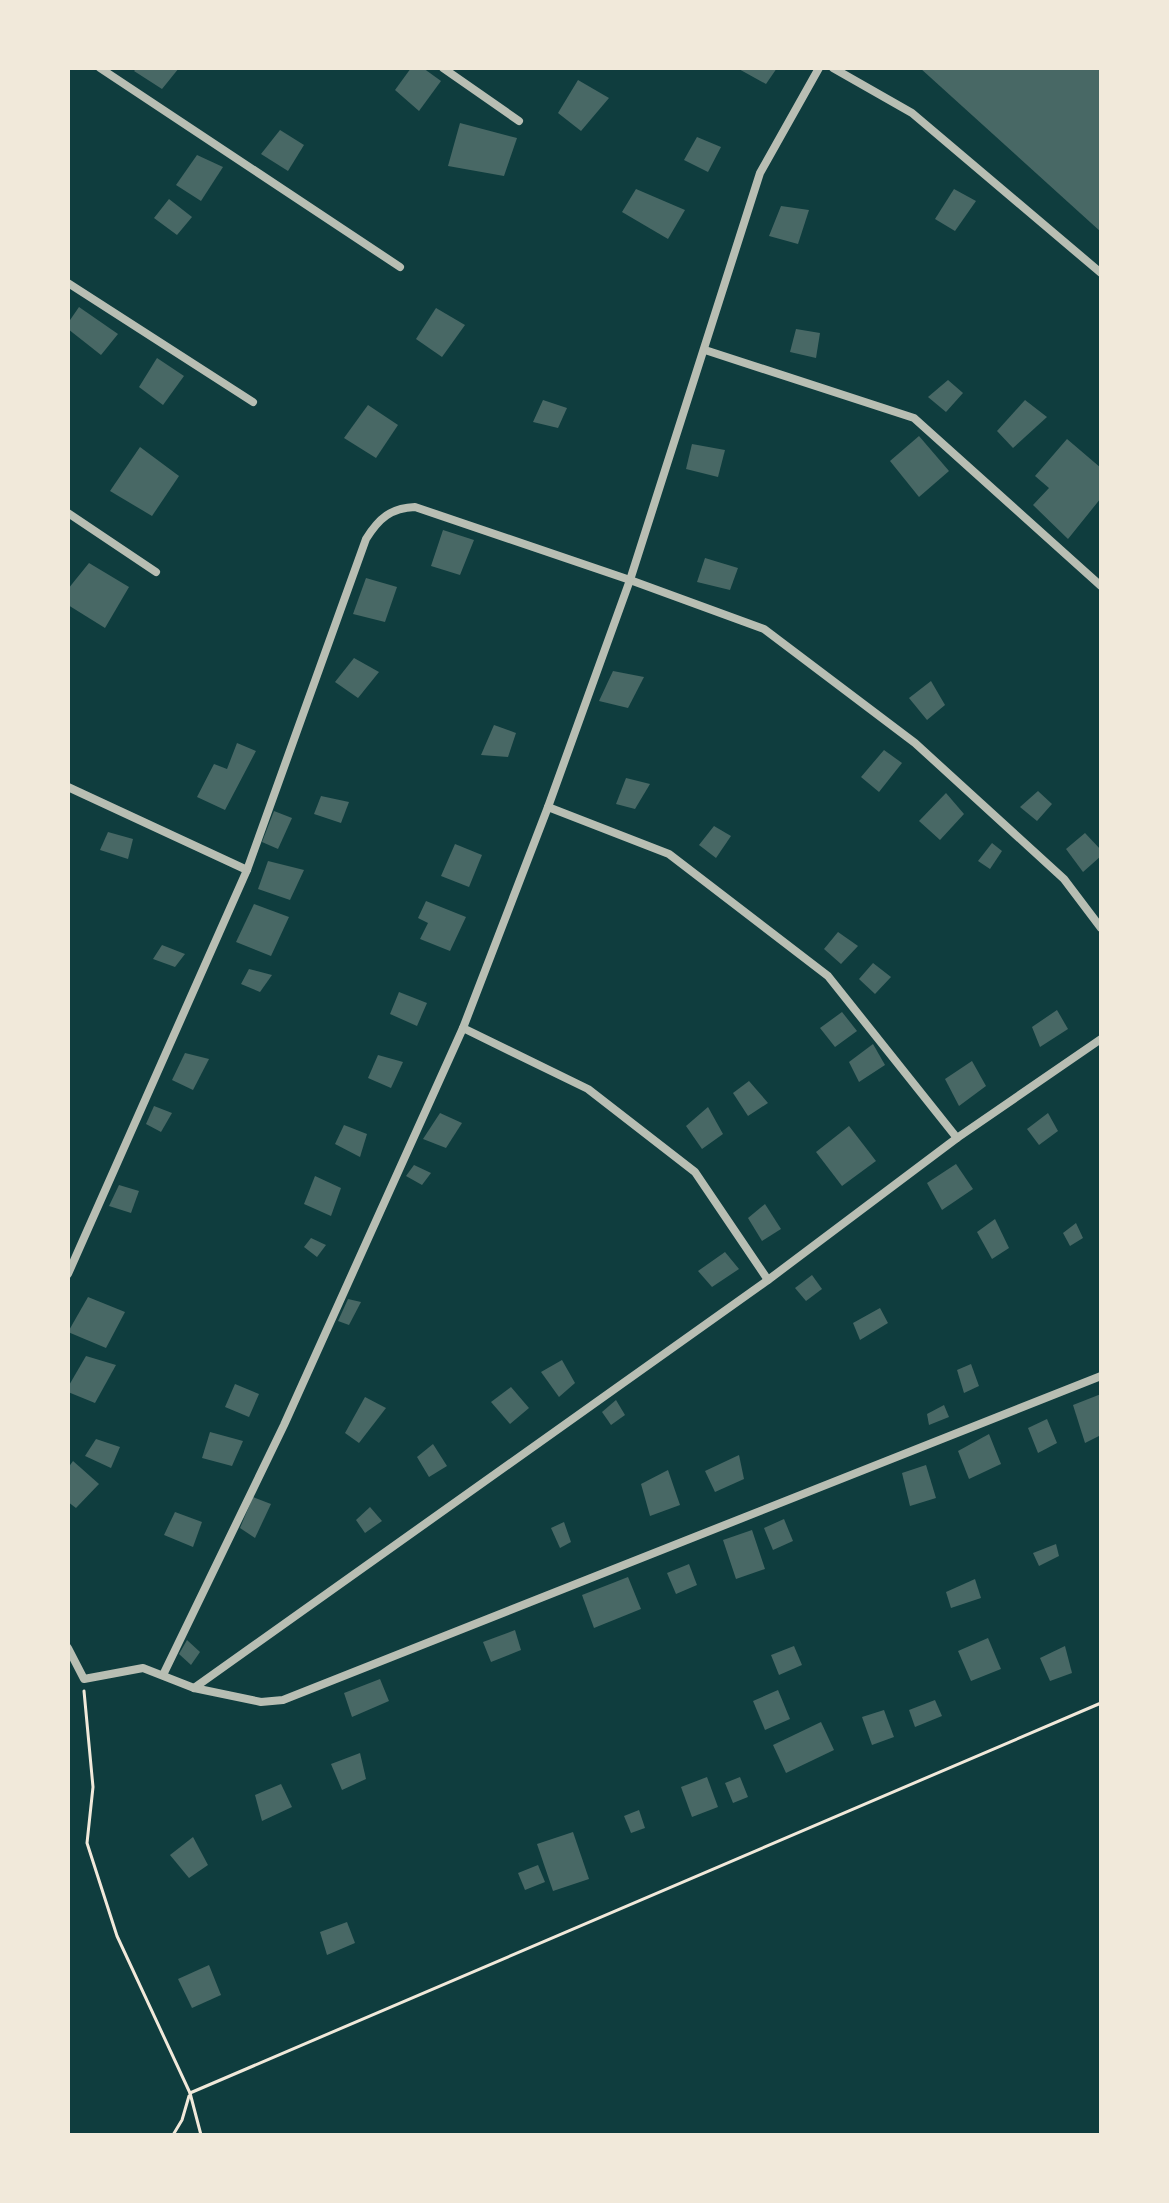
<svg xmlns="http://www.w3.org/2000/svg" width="1169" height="2203" font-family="'Exo 2',sans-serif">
	<rect width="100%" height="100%" fill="#0f3d3e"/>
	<g fill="#486865">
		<polygon points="137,68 179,68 162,89 134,71"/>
		<polygon points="411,68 423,68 441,81 419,111 395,90"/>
		<polygon points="737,68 777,68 766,84"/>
		<polygon points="920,68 1101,68 1101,232"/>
		<polygon points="578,80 609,98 581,131 558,113"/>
		<polygon points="460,123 517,138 504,176 448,166"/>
		<polygon points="280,130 304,145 288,171 261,154"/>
		<polygon points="697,137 721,147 708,172 684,160"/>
		<polygon points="197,155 223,167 201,201 176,185"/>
		<polygon points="636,189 685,210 668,239 622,212"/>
		<polygon points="954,189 976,201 955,231 935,219"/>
		<polygon points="169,199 192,217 177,235 154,218"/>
		<polygon points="781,206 809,210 798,244 769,236"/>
		<polygon points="79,307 118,334 101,355 68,329 68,323"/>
		<polygon points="436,308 465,325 442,357 416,339"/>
		<polygon points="796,329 820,333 816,358 790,352"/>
		<polygon points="157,358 184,376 163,405 139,387"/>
		<polygon points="948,380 963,393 946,412 928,397"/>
		<polygon points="543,400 567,408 558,428 533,422"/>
		<polygon points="1025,400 1047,417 1013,448 997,431"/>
		<polygon points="368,405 398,425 376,458 344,438"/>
		<polygon points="919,436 949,471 919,497 890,461"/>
		<polygon points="1067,439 1101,468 1101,498 1068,539 1033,505 1049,488 1035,476"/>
		<polygon points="692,444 725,450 718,477 686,469"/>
		<polygon points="140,447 179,476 152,516 110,491"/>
		<polygon points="443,530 474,540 460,575 431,566"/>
		<polygon points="705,558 738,568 730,590 697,582"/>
		<polygon points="89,563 129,587 105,628 68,605 68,589"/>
		<polygon points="366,578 397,587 385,622 353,614"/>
		<polygon points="354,658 379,672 358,698 335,682"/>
		<polygon points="613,671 644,677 628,708 599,701"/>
		<polygon points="931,681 945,705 927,720 909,698"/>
		<polygon points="494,725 516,733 508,757 481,755"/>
		<polygon points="237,743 256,751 225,810 197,797 214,764 227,769"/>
		<polygon points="884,750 902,763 879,792 861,777"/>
		<polygon points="626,778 650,784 635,809 616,804"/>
		<polygon points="1038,791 1052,804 1037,821 1020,807"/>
		<polygon points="946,793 964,814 940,840 919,821"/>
		<polygon points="321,796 349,802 341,823 314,814"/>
		<polygon points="274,811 292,818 278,849 262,842"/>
		<polygon points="714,826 731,836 716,858 699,845"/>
		<polygon points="108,832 133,839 128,859 100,850"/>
		<polygon points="1085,833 1101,850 1101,856 1083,872 1066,849"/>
		<polygon points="992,843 1002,851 990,869 978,861"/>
		<polygon points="455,844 482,855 469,887 441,876"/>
		<polygon points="268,861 304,870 290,900 258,889"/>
		<polygon points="426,901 466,917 450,951 420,939 428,923 418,918"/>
		<polygon points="254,904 289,917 271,956 236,942"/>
		<polygon points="838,932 858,946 841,964 824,949"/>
		<polygon points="162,945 185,954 175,967 153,959"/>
		<polygon points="873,963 891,977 875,994 859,979"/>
		<polygon points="249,969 272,975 260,992 241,984"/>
		<polygon points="399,992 427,1003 417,1026 390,1014"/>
		<polygon points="1057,1010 1068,1029 1040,1047 1032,1027"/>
		<polygon points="842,1012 857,1031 835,1047 820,1028"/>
		<polygon points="873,1044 885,1065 859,1082 849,1062"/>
		<polygon points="185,1053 209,1059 193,1090 172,1080"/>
		<polygon points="378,1055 403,1062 391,1088 368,1078"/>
		<polygon points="972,1061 986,1086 959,1106 945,1079"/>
		<polygon points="749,1081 768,1103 748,1116 733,1093"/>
		<polygon points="154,1106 172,1113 161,1132 146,1124"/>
		<polygon points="708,1107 723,1134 702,1149 686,1126"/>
		<polygon points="440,1113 462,1123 446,1148 423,1139"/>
		<polygon points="1048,1113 1058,1131 1039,1145 1027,1129"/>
		<polygon points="344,1125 367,1134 360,1157 335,1144"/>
		<polygon points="849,1126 876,1161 842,1186 816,1152"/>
		<polygon points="956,1164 973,1189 942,1210 927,1183"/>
		<polygon points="414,1165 431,1173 422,1185 406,1176"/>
		<polygon points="315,1176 341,1188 331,1216 304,1204"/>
		<polygon points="119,1185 139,1191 131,1213 109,1206"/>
		<polygon points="765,1204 781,1229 762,1241 748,1218"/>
		<polygon points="995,1219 1009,1248 992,1259 977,1232"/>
		<polygon points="1076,1223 1083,1238 1070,1246 1063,1233"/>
		<polygon points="311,1238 326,1245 317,1257 304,1247"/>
		<polygon points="725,1252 739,1269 712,1287 698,1271"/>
		<polygon points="812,1275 822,1289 806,1301 795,1288"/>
		<polygon points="88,1297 125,1312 106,1348 68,1332"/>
		<polygon points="348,1299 361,1302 349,1325 338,1321"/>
		<polygon points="880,1308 888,1323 860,1340 853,1323"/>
		<polygon points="86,1356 116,1365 95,1403 68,1392 68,1387"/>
		<polygon points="562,1360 575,1383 559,1397 541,1372"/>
		<polygon points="971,1364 979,1386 964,1393 957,1370"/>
		<polygon points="235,1384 259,1394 249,1417 225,1407"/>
		<polygon points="511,1387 529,1408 510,1424 491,1402"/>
		<polygon points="1101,1394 1101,1435 1085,1443 1073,1405"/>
		<polygon points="365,1397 386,1408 359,1443 345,1433"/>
		<polygon points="616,1400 625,1415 611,1425 602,1412"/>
		<polygon points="944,1405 949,1417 929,1425 927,1414"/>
		<polygon points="1047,1419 1057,1443 1038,1453 1028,1428"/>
		<polygon points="210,1432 243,1441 232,1466 202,1458"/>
		<polygon points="989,1434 1001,1464 969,1479 958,1451"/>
		<polygon points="96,1439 120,1447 111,1468 85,1456"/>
		<polygon points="433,1444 447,1466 429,1477 417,1457"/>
		<polygon points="739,1455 744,1479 715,1492 705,1471"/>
		<polygon points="73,1461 99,1484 76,1508 68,1502 68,1468"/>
		<polygon points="926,1465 936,1498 910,1506 902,1473"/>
		<polygon points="668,1470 680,1505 650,1516 641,1484"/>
		<polygon points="253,1497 271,1504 255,1538 240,1528"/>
		<polygon points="370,1507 382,1521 365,1533 356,1520"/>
		<polygon points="175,1512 202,1522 193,1547 164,1535"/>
		<polygon points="784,1519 793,1541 773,1550 764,1528"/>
		<polygon points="564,1522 571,1542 560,1548 551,1528"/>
		<polygon points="752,1530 765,1569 736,1579 723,1540"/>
		<polygon points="1056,1544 1059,1556 1039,1566 1033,1553"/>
		<polygon points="689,1564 697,1585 676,1594 667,1573"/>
		<polygon points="628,1577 641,1609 594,1628 582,1595"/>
		<polygon points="975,1579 981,1598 951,1608 946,1592"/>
		<polygon points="515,1630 521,1650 491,1662 483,1642"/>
		<polygon points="988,1638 1001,1669 971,1681 958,1651"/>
		<polygon points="187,1640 200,1652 191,1665 179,1654"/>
		<polygon points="794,1646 802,1665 779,1675 771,1655"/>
		<polygon points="1065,1646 1072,1673 1050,1681 1040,1658"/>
		<polygon points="380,1679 389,1701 352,1717 344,1693"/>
		<polygon points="778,1690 790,1719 765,1730 753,1701"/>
		<polygon points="935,1700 942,1716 915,1727 909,1710"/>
		<polygon points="884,1710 894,1737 872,1745 862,1717"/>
		<polygon points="821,1722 834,1750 786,1773 773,1745"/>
		<polygon points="360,1753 366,1779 342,1790 331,1764"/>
		<polygon points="707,1777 718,1807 692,1817 681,1787"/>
		<polygon points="740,1777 748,1797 733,1803 725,1783"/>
		<polygon points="281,1784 292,1807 262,1821 255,1795"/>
		<polygon points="639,1810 645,1828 631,1833 624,1816"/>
		<polygon points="573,1832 589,1879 553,1891 537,1844"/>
		<polygon points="193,1837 208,1865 189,1878 170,1855"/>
		<polygon points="538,1865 545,1882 525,1890 518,1873"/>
		<polygon points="347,1922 355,1943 327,1955 320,1932"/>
		<polygon points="209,1965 221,1995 192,2008 178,1979"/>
	</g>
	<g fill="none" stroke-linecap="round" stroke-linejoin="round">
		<g stroke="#f1e9da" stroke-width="3">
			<polyline points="84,1691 93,1787 87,1843 117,1936 190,2093 201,2135"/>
			<polyline points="190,2093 1101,1703"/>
			<polyline points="173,2135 182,2120 189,2096"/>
		</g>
		<g stroke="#b8beb3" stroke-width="8">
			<polyline points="100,68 400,267"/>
			<polyline points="443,68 519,121"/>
			<polyline points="833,68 912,113 1101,273"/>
			<polyline points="68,283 253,402"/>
			<polyline points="705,350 914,418 1101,586"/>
			<polyline points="68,513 156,572"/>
			<polyline points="68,787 247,870"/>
			<polyline points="548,807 669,854 828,976 957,1138"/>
			<polyline points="463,1028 588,1089 695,1172 768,1280"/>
			<path d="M68,1274l179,-404 119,-331c13,-21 25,-31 49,-32l215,73 134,49 151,114 149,136 37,49"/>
			<polyline points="68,1648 84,1679 143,1668 194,1688 261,1702 283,1700 1101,1376"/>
			<polyline points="163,1675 284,1425 463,1028 548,807 630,580 760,173 819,68"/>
			<polyline points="194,1688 768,1280 957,1138 1101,1039"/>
		</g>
	</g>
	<rect width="1169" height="2203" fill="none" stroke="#f1e9da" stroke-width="140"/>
</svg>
